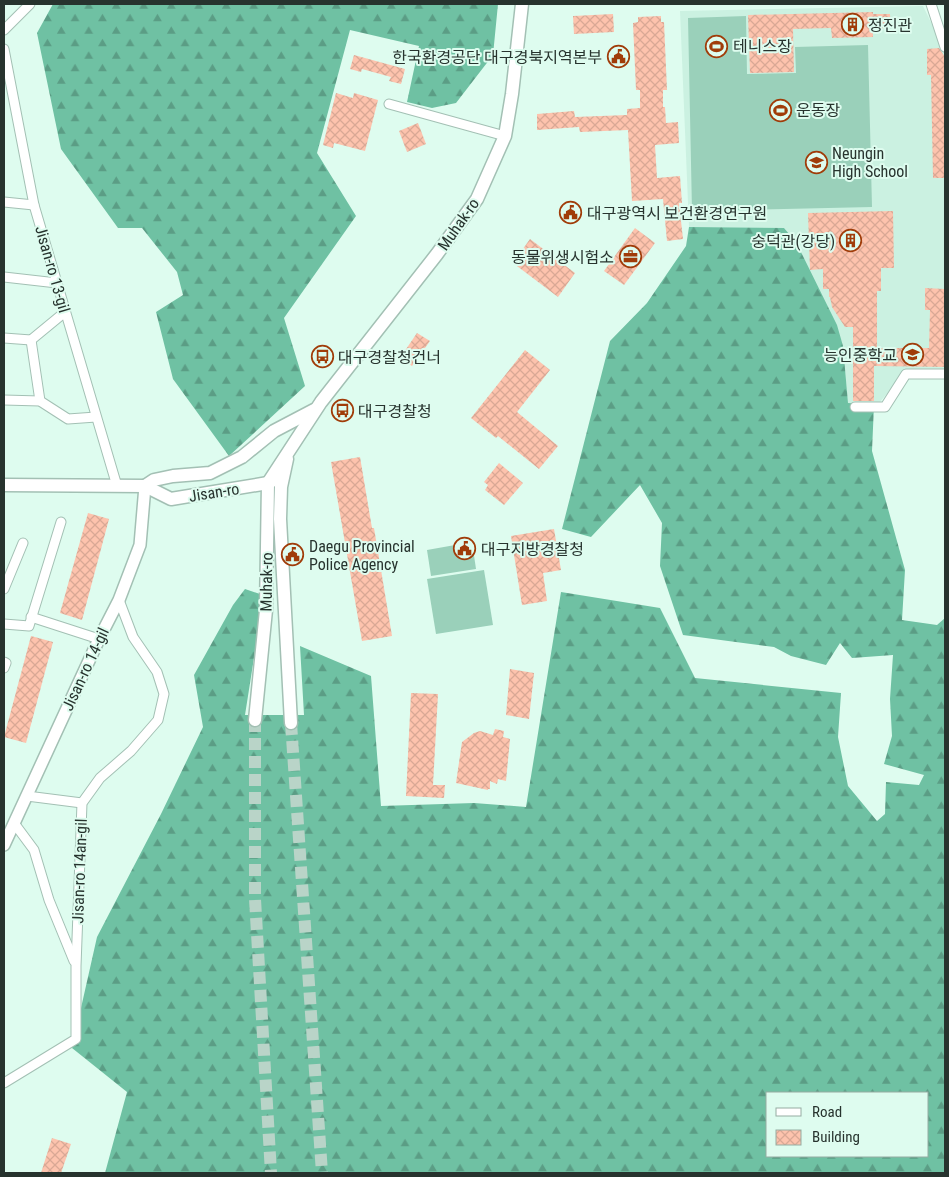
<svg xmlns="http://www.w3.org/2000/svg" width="949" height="1177" font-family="'Roboto Condensed','Noto Sans KR',sans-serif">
	<defs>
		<pattern id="forest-firs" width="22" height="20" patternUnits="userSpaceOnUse" patternTransform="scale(1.25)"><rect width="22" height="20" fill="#6fc1a3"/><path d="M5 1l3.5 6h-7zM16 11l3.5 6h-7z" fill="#5b9d85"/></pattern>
		<pattern id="building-cross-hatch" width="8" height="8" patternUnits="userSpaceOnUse" patternTransform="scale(1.25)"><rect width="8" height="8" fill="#fdc3ad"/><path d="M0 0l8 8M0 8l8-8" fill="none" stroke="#d9a895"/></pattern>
	</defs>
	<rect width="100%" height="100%" fill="#defcef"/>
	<polygon fill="#cbf1e1" points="923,6 945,51 945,369 906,371 879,403 848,404 843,346 796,242 784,228 689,227 680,11"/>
	<g fill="#9ad0ba">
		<polygon points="746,16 747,74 796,73 795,47 868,45 872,207 692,211 688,18"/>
		<polygon points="472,542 476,569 431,576 427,550"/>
		<polygon points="484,570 493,625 436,634 427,579"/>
	</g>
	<g fill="url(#forest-firs)" fill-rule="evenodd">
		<polygon points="53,4 498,4 493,55 456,103 432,108 407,102 419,46 350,30 317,153 356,216 284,318 305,386 229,456 173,379 156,312 183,295 177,272 142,228 118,228 61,149 37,33"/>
		<path d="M689,227l95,1 12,14 41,83 6,21 5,57 26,2 -2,46 33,119 -3,50 35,5 8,-7v555h-840l22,-81 -55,-44 25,-111 64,-123 42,-87 -9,-52 39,-70 12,-16 15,5 -1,32 -14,89h59l-4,-69 71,30 10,130 93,-3 52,4 35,-215 99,16 35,70 146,15 -3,44 10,49 29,35 8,-7 1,-32 33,3 5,-10 -40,-11 8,-28 -2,-37 3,-44 -41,3 -12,-15 -14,22 -35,-9 -17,-9 -91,-12 -23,-69 2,-43 -22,-38 -49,52 -29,-8 48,-188 37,-38 39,-57zM768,1093h160v63h-160z"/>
	</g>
	<g fill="url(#building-cross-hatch)">
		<polygon points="873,12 873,14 890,14 891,28 873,29 873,37 832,38 831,28 793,29 794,72 750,73 748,15"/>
		<polygon points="613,14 614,32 574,34 573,16"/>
		<polygon points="661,16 661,22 664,22 667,90 663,90 663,107 665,107 666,123 678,122 679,143 655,145 657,178 680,176 682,203 679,203 683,239 667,241 663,199 632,201 628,130 580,132 579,127 537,130 537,114 574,111 575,117 627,115 627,109 640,108 640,90 636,90 633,23 638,22 638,17"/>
		<polygon points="939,48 945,57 945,178 933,178 931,75 927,75 927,49"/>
		<polygon points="354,55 405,69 401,84 389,81 391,77 362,69 361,72 350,69"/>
		<polygon points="336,93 353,98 354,93 378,100 365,151 334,143 333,148 323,145"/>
		<polygon points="418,123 426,144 407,152 399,131"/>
		<polygon points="893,211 894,268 881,268 881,291 877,291 877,348 929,348 930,310 925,310 925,288 945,289 945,367 874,366 874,401 853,401 853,327 845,327 832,307 830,297 829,297 829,289 823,289 823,269 810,270 808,213"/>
		<polygon points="635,228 655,243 624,285 604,271"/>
		<polygon points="530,239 575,273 558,297 513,263"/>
		<polygon points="417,333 430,341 412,366 400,358"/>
		<polygon points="525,350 550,370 517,412 558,446 539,469 498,436 496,438 471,418"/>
		<polygon points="360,457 372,528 374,528 392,636 362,641 331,462"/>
		<polygon points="499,463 523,483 504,505 485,490 488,485 484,482"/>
		<polygon points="88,513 109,519 82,620 60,613"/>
		<polygon points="554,529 561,570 543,573 547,601 522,605 511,536"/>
		<polygon points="31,636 53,642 26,743 4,737"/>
		<polygon points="510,669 534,673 529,719 506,715"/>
		<polygon points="411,693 438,694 433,785 445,785 444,798 406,796"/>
		<polygon points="495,729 504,731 503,737 510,739 506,781 498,779 497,784 490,781 490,789 488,789 488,790 456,783 462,742 474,733 480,731 493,735"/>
		<polygon points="52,1138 71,1144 61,1173 41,1173"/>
	</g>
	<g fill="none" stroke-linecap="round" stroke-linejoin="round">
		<g stroke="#b9d4c8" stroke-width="12" stroke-dasharray="12 6" stroke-linecap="butt">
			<polyline points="255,720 255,899 271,1173"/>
			<polyline points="291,723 322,1173"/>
		</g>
		<defs>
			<g id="minor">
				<polyline points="931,4 945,47"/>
				<polyline points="4,30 30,4"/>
				<polyline points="4,49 34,205 117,486"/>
				<polyline points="389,104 505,136"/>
				<polyline points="4,202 34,205"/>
				<polyline points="4,277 57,283"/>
				<polyline points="4,338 31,340 65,312"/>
				<polyline points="31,340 40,401"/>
				<polyline points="4,400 40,401 68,419 96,417"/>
				<polyline points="855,407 885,407 906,374 945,374"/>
				<polyline points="4,589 23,543"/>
				<polyline points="31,617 99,639"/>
				<polyline points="4,624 29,626 61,522"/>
				<polyline points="4,662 6,663 4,668"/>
				<polyline points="27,796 82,803"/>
				<polyline points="14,823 34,850 49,900 74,961"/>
				<polyline points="4,1083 76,1039 76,966 82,803 100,778 131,751 158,720 164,694 157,672 133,637 119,600"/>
			</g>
			<polyline id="tertiary" points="4,845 99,639 119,600 140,545 145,486"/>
			<g id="secondary">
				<polyline points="287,459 281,487 280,519 291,723"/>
				<polyline points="4,485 145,486 171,499 268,483 274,480"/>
				<polyline points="145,486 154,480 173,476 210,473 242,457 274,431 314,410"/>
				<polyline points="255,720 266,610 268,483 321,402 437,254 477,199 505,136 512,94 522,4"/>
			</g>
		</defs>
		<use href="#minor" stroke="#a3c0b4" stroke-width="11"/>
		<use href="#tertiary" stroke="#a3c0b4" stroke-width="14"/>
		<use href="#secondary" stroke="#a3c0b4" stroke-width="15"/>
		<use href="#minor" stroke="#fff" stroke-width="9"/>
		<use href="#tertiary" stroke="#fff" stroke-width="11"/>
		<use href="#secondary" stroke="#fff" stroke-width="12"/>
	</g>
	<defs>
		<symbol id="building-ring" viewBox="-11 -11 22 22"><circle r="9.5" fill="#defcef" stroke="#a03c09" stroke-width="1.5"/><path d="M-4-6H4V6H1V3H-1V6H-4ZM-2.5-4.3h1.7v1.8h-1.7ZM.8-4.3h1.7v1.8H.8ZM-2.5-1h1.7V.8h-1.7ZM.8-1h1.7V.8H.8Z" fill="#a03c09"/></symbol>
		<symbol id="stadium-ring" viewBox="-11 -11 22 22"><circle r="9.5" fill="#defcef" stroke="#a03c09" stroke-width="1.5"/><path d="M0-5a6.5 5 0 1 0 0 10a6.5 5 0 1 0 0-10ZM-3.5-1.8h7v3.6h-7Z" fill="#a03c09"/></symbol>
		<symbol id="civic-ring" viewBox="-11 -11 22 22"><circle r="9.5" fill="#defcef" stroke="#a03c09" stroke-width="1.5"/><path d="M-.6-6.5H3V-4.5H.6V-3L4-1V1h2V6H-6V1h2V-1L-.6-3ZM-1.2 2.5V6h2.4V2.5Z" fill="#a03c09"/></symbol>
		<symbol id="school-ring" viewBox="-11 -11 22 22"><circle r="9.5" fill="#defcef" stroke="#a03c09" stroke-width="1.5"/><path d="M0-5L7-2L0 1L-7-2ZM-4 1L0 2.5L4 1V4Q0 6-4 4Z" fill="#a03c09"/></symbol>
		<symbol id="office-ring" viewBox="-11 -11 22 22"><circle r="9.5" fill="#defcef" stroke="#a03c09" stroke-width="1.5"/><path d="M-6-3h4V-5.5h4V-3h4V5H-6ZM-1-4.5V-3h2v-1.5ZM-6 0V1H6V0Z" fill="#a03c09"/></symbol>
		<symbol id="bus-ring" viewBox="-11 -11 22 22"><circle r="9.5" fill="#defcef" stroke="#a03c09" stroke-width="1.5"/><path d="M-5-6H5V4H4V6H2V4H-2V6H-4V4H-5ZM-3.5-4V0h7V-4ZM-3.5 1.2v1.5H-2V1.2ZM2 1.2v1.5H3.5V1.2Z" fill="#a03c09"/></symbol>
	</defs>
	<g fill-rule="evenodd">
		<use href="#building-ring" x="840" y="12" width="25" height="25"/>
		<use href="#stadium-ring" x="704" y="34" width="25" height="25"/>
		<use href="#civic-ring" x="606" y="44" width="25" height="25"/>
		<use href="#stadium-ring" x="768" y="98" width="25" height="25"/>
		<use href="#school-ring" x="804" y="150" width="25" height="25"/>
		<use href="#civic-ring" x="558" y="200" width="25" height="25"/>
		<use href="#building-ring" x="838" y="228" width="25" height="25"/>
		<use href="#office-ring" x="618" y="244" width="25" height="25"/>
		<use href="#school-ring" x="900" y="342" width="25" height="25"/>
		<use href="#bus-ring" x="310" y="344" width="25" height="25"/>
		<use href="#bus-ring" x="330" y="398" width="25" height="25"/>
		<use href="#civic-ring" x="452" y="536" width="25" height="25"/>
		<use href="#civic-ring" x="280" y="542" width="25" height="25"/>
	</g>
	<g text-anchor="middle" stroke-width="4" stroke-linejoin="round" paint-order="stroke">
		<g font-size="16" fill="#27332e" stroke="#defcef" text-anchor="start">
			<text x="868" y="31">정진관</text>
			<text x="733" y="52">테니스장</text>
			<text x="602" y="63" text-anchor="end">한국환경공단 대구경북지역본부</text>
			<text x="796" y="116">운동장</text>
			<text x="832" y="159">Neungin<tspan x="832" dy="18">High School</tspan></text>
			<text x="587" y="219">대구광역시 보건환경연구원</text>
			<text x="835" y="247" text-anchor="end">숭덕관(강당)</text>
			<text x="614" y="263" text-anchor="end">동물위생시험소</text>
			<text x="897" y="361" text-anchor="end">능인중학교</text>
			<text x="338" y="363">대구경찰청건너</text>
			<text x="358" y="417">대구경찰청</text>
			<text x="309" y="552">Daegu Provincial<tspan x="309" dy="18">Police Agency</tspan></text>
			<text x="481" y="555">대구지방경찰청</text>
		</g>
		<g font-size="16" fill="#27332e" stroke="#defcef">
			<text transform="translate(458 224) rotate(-55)" y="6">Muhak-ro</text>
			<text transform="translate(53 269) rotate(74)" y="6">Jisan-ro 13-gil</text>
			<text transform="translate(214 492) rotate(-9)" y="6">Jisan-ro</text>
			<text transform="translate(266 582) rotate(-89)" y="6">Muhak-ro</text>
			<text transform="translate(85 669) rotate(-65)" y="6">Jisan-ro 14-gil</text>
			<text transform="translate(79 871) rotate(-88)" y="6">Jisan-ro 14an-gil</text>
		</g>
	</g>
	<rect width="949" height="1177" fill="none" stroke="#27332e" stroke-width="10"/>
	<rect x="766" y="1092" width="162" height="65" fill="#defcef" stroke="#95aca2"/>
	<rect x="776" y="1108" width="25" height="8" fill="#ffffff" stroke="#95aca2"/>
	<text x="812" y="1117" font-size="15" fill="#27332e">Road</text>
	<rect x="776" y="1130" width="25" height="15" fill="url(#building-cross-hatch)" stroke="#95aca2"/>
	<text x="812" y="1142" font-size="15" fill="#27332e">Building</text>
</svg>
